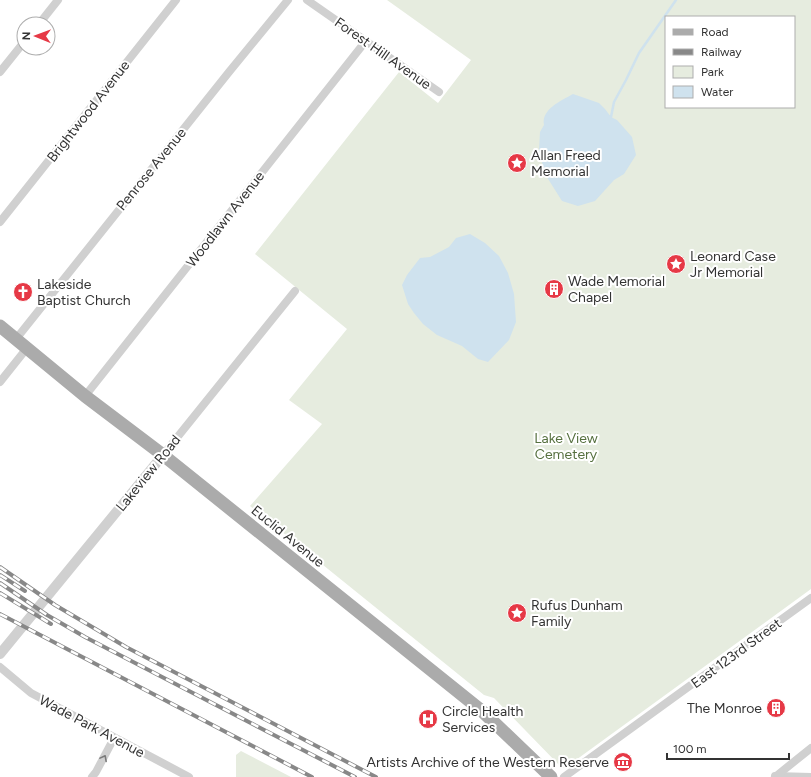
<svg xmlns="http://www.w3.org/2000/svg" width="811" height="777" font-family="Figtree,sans-serif">
	<rect width="100%" height="100%" fill="#fff"/>
	<g fill="#e6ecdf" fill-rule="evenodd">
		<path d="M387,0h424v589l-242,176 -5,3 -4,-2 -66,-68 -10,-3 -234,-189 72,-82 -33,-24 58,-71 -92,-75 144,-182 39,31 33,-43zM666,17h128v90h-128z"/>
		<polygon points="241,751 291,777 236,777 236,755"/>
	</g>
	<g fill="#cfe2ee">
		<path d="M573,94l26,9 6,6 6,8 6,3 15,17 4,18 -12,19 -10,6 -19,21 -17,5 -16,-5 -17,-27 -6,-24 1,-18 4,-7c-3,-16 17,-24 29,-31z"/>
		<polygon points="470,234 485,243 499,256 508,273 514,294 516,322 509,340 488,362 478,359 462,346 437,335 423,324 414,313 408,304 402,285 407,275 420,258 430,257 449,247 456,238"/>
	</g>
	<g fill="none" stroke-linecap="round" stroke-linejoin="round">
		<polyline stroke="#cfe2ee" stroke-width="2.5" points="611,117 614,102 626,80 639,53 676,0"/>
		<g stroke="#d0d0d0" stroke-width="8">
			<polyline points="307,0 439,92"/>
			<polyline points="39,24 58,0"/>
			<polyline points="0,72 24,42"/>
			<polyline points="0,222 176,0"/>
			<polyline points="16,339 229,72 288,0"/>
			<polyline points="0,382 27,348"/>
			<polyline points="85,396 365,42"/>
			<polyline points="163,455 295,291"/>
			<polyline points="0,667 31,693 189,777"/>
			<polyline points="775,776 811,777"/>
			<polyline points="92,777 96,772 114,738"/>
			<polyline points="564,777 811,598"/>
			<polyline points="775,777 811,748"/>
		</g>
		<polyline stroke="#d0d0d0" stroke-width="10" points="0,654 163,455"/>
		<polyline stroke="#ababab" stroke-width="13" points="0,326 85,396 163,455 482,711 551,777"/>
		<defs>
			<g id="rail">
				<polyline points="0,567 55,605 126,647 376,777"/>
				<polyline points="0,575 25,591"/>
				<polyline points="0,583 47,615 85,637 355,777"/>
				<polyline points="0,593 51,624"/>
				<polyline points="0,614 312,777"/>
			</g>
		</defs>
		<use href="#rail" stroke="#888" stroke-width="4"/>
		<use href="#rail" stroke="#fff" stroke-width="2.5" stroke-dasharray="8" stroke-linecap="butt"/>
	</g>
	<defs><path id="oneway-chevron" d="M-2-3.5L2.5 0L-2 3.5" fill="none" stroke-width="1.6" stroke-linecap="round" stroke-linejoin="round"/></defs>
	<use stroke="#7a7a7a" href="#oneway-chevron" transform="translate(104 758) rotate(-62)"/>
	<defs>
		<symbol id="sight-disc" viewBox="-11 -11 22 22"><circle r="9.5" fill="#e63946" stroke="#fff"/><path d="M0-6L1.8-2.2L6-1.7L2.9 1.2L3.7 5.4L0 3.3L-3.7 5.4L-2.9 1.2L-6-1.7L-1.8-2.2Z" fill="#fff"/></symbol>
		<symbol id="building-disc" viewBox="-11 -11 22 22"><circle r="9.5" fill="#e63946" stroke="#fff"/><path d="M-4-6H4V6H1V3H-1V6H-4ZM-2.5-4.3h1.7v1.8h-1.7ZM.8-4.3h1.7v1.8H.8ZM-2.5-1h1.7V.8h-1.7ZM.8-1h1.7V.8H.8Z" fill="#fff"/></symbol>
		<symbol id="church-disc" viewBox="-11 -11 22 22"><circle r="9.5" fill="#e63946" stroke="#fff"/><path d="M-1.2-6h2.4v3.5h3.3v2.4h-3.3V6h-2.4V-.1h-3.3v-2.4h3.3Z" fill="#fff"/></symbol>
		<symbol id="hospital-disc" viewBox="-11 -11 22 22"><circle r="9.5" fill="#e63946" stroke="#fff"/><path d="M-5-5h3v3.5h4V-5h3V5h-3V1.5h-4V5h-3Z" fill="#fff"/></symbol>
		<symbol id="museum-disc" viewBox="-11 -11 22 22"><circle r="9.5" fill="#e63946" stroke="#fff"/><path d="M0-6L6-3V-2H-6V-3ZM-5-1h2V3h-2ZM-1-1h2V3h-2ZM3-1h2V3H3ZM-6 4H6V6H-6Z" fill="#fff"/></symbol>
	</defs>
	<g fill-rule="evenodd">
		<use href="#sight-disc" x="506" y="152" width="22" height="22"/>
		<use href="#sight-disc" x="665" y="253" width="22" height="22"/>
		<use href="#building-disc" x="543" y="278" width="22" height="22"/>
		<use href="#church-disc" x="12" y="281" width="22" height="22"/>
		<use href="#sight-disc" x="506" y="602" width="22" height="22"/>
		<use href="#building-disc" x="765" y="697" width="22" height="22"/>
		<use href="#hospital-disc" x="417" y="708" width="22" height="22"/>
		<use href="#museum-disc" x="612" y="751" width="22" height="22"/>
	</g>
	<g text-anchor="middle" stroke-width="4" stroke-linejoin="round" paint-order="stroke">
		<g font-size="14" fill="#333" stroke="#fff">
			<text transform="translate(383 53) rotate(35)" y="5">Forest Hill Avenue</text>
			<text transform="translate(88 111) rotate(-52)" y="5">Brightwood Avenue</text>
			<text transform="translate(151 169) rotate(-51)" y="5">Penrose Avenue</text>
			<text transform="translate(225 219) rotate(-52)" y="5">Woodlawn Avenue</text>
			<text transform="translate(148 473) rotate(-51)" y="5">Lakeview Road</text>
			<text transform="translate(288 536) rotate(39)" y="5">Euclid Avenue</text>
			<text transform="translate(736 653) rotate(-36)" y="5">East 123rd Street</text>
			<text transform="translate(92 726) rotate(28)" y="5">Wade Park Avenue</text>
		</g>
		<g font-size="14" fill="#333" stroke="#fff" text-anchor="start">
			<text x="531" y="160">Allan Freed<tspan x="531" dy="16">Memorial</tspan></text>
			<text x="690" y="261">Leonard Case<tspan x="690" dy="16">Jr Memorial</tspan></text>
			<text x="568" y="286">Wade Memorial<tspan x="568" dy="16">Chapel</tspan></text>
			<text x="37" y="289">Lakeside<tspan x="37" dy="16">Baptist Church</tspan></text>
			<text x="531" y="610">Rufus Dunham<tspan x="531" dy="16">Family</tspan></text>
			<text x="762" y="713" text-anchor="end">The Monroe</text>
			<text x="442" y="716">Circle Health<tspan x="442" dy="16">Services</tspan></text>
			<text x="609" y="767" text-anchor="end">Artists Archive of the Western Reserve</text>
		</g>
		<g font-size="14" fill="#56703f" stroke="#fff">
			<text x="566" y="443">Lake View<tspan x="566" dy="16">Cemetery</tspan></text>
		</g>
	</g>
	<rect x="665" y="16" width="130" height="92" fill="#ffffff" stroke="#adadad"/>
	<rect x="673" y="29" width="20" height="6" fill="#ababab" stroke="#adadad"/>
	<text x="701" y="36" font-size="12" fill="#333333">Road</text>
	<rect x="673" y="49" width="20" height="6" fill="#888888" stroke="#adadad"/>
	<text x="701" y="56" font-size="12" fill="#333333">Railway</text>
	<rect x="673" y="66" width="20" height="12" fill="#e6ecdf" stroke="#adadad"/>
	<text x="701" y="76" font-size="12" fill="#333333">Park</text>
	<rect x="673" y="86" width="20" height="12" fill="#cfe2ee" stroke="#adadad"/>
	<text x="701" y="96" font-size="12" fill="#333333">Water</text>
	<g transform="translate(36 36) rotate(271)"><circle r="19" fill="#ffffff" stroke="#adadad"/>
	<path d="M0-3L7 15L0 10L-7 15Z" fill="#e63946"/>
	<text y="-6" font-size="11" font-weight="bold" text-anchor="middle" fill="#333333">N</text>
	</g>
	<path d="M667 753v6h122v-6" fill="none" stroke="#333333" stroke-width="2"/>
	<text x="673" y="753" font-size="12" fill="#333333" stroke="#ffffff" stroke-width="3" paint-order="stroke">100 m</text>
</svg>
